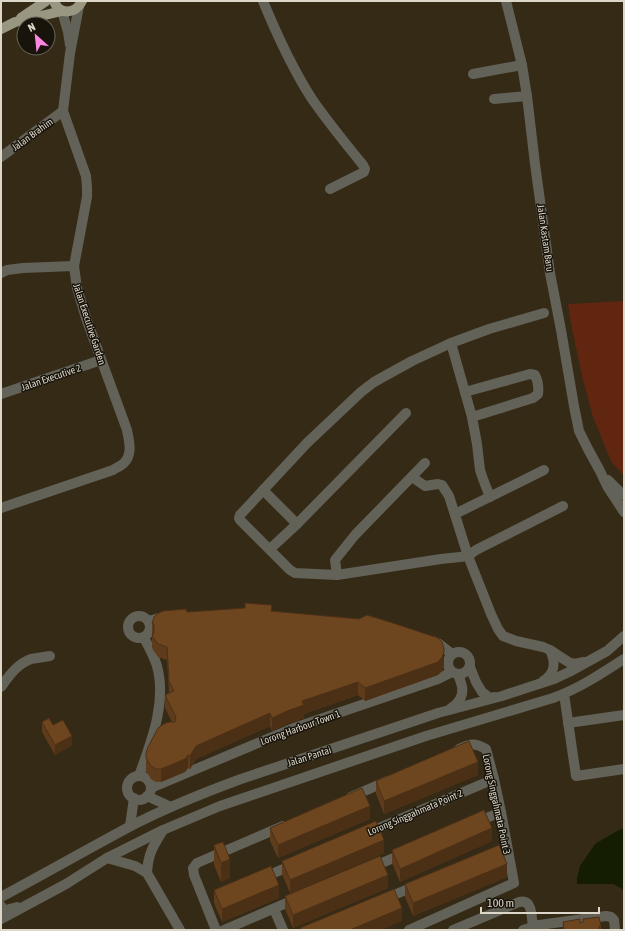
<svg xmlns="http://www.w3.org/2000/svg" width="625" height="931" font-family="'Asap Condensed',sans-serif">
	<rect width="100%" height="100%" fill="#352a16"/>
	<polygon fill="#60260f" points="624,301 624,476 611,461 593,417 582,376 570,319 568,304"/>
	<polygon fill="#141c01" points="624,828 624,892 621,888 613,884 577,884 577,878 580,866 595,844 619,830"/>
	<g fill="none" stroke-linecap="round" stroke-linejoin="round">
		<g stroke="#636258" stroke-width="10">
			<path d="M263,1c14,34 29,67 49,98 16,23 33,44 51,66l2,4 -1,3 -34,17"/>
			<polyline points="506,1 522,65 527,96 535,164 550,273 561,330 574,406 579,431 588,449 600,471 607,486 624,512"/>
			<polyline points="62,11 68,32 70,45"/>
			<polyline points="473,74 522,65"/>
			<polyline points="494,99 527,96"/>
			<polyline points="1,157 63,111"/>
			<polyline points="1,273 7,270 23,268 74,266"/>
			<polyline points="544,313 489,329 451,343 412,361 374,382 361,392 307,443 240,515 239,518 240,520 290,570 295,573 337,575 441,559 460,557 468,556 476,550 563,506"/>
			<polyline points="451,343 472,417 477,444 480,470 483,479 490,497"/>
			<path d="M465,392l65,-18 5,1c3,6 4,12 3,19l-5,4 -61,19"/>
			<polyline points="1,394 101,360"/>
			<polyline points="412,477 425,486 438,484 442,485 449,496 468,556 491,614 498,629 503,636 516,641 543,647 550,650 559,656 570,663 575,664 584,662"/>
			<polyline points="608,480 621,493 624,495"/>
			<polyline points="263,490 297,524"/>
			<path d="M1,508l112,-38c3,-2 8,-4 11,-7 9,-9 5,-22 3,-33l-41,-112 -9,-30 -3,-22 13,-69v-10l-1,-11 -23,-65 7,-58 9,-47"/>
			<polyline points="455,514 544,470"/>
			<polyline points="270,549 297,524 406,413"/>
			<polyline points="337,575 335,560 355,535 425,463"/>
			<circle cx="139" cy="627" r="11"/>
			<polyline points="149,621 166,616"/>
			<polyline points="433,641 439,644 452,654"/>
			<circle cx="459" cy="663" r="11"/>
			<polyline points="470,667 476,682 482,692 490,698 494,697"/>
			<path d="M543,681c12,-7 13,-19 7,-31"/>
			<path d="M1,687c8,-11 16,-23 30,-28 6,-1 13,-2 19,-3"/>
			<polyline points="564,694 576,776 624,769"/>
			<path d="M451,708c4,-2 6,-4 9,-9 5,-9 1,-16 -2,-25"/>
			<polyline points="568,723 624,715"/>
			<path d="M139,776c12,-34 28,-73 18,-110 -3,-10 -8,-19 -13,-28"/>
			<circle cx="139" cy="788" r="12"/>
			<polyline points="151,788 291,729 438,679 452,672"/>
			<polyline points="147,796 171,807"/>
			<polyline points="351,797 387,781"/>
			<polyline points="477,822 501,812"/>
			<polyline points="130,826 134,798"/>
			<polyline points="367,833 494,779"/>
			<polyline points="107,858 135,866 147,873 180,930"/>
			<polyline points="370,868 403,854"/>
			<path d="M147,873c1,-19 6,-27 16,-43"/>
			<polyline points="262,878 295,864"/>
			<path d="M1,897c43,-23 85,-47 128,-70 36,-19 74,-34 112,-48l197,-66 64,-17 52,-17 15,-7 38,-21 17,-15"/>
			<polyline points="384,899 418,885"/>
			<polyline points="1,906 3,909 6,910 17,907"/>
			<polyline points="274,909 283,930"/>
			<path d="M1,919l65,-35 41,-26 56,-28 57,-24 206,-70 127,-38c25,-9 48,-24 71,-39"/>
			<polyline points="216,930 194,875 193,868 197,863 283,826"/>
			<polyline points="224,930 298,898"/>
			<path d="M409,930l105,-47 -13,-71 -7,-33 -8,-30c-12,-7 -16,-5 -27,0"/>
			<path d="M453,930l66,-28c14,-3 12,14 14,24"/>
			<polyline points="523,930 539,925 606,916 611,917 614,920 615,930"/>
		</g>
		<g stroke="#999782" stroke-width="10">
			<path d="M54,1c5,15 22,13 28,0"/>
			<polyline points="21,18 46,1"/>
			<polyline points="1,29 15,22 62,11"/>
		</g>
	</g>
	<g fill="#5e3b1b">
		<polygon points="272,611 444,665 442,671 438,675 365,701 358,695 304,714 304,718 287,724 272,731 270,726 196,759 190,769 188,768 185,772 161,782 156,782 151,779 146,771 146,753 172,722 165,708 165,695 169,693 167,660 158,657 153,650 152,647 152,624 187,612"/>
		<polygon points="42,722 53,725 72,745 55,755 42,732"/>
		<polygon points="478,775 384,814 376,794 376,781"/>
		<polygon points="370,819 278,858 270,841 270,828"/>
		<polygon points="492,841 400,882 392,863 392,850"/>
		<polygon points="214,845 230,878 221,882 214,865"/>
		<polygon points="384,853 290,893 282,874 282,861"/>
		<polygon points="507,877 413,916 405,897 405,884"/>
		<polygon points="388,888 293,928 285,909 285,896"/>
		<polygon points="214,890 279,898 222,922 214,903"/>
		<polygon points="583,919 601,926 601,930 563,930 563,922 583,922"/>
	</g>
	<g fill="#4c3016">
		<polygon points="444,652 444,665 442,671 438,675 365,701 365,688"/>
		<polygon points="358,682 358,695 304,714 304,718 287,724 272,731 272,718 302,701"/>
		<polygon points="270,713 270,726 196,759 190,769 190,756 196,746"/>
		<polygon points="72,736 72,745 55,755 55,745"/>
		<polygon points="188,755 188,768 185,772 161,782 161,769"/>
		<polygon points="478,762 478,775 384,814 384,801"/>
		<polygon points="370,806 370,819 278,858 278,845"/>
		<polygon points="492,828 492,841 400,882 400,869"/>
		<polygon points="384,840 384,853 290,893 290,880"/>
		<polygon points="230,859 230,878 221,882 221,863"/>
		<polygon points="507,864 507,877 413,916 413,903"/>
		<polygon points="388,875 388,888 293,928 293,915"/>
		<polygon points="279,885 279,898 222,922 222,909"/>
		<polygon points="402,908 402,921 381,930 350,930"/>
	</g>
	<g fill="#6d451f" stroke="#4c3016">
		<polygon points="245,603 272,605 271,611 359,619 367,615 396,624 438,638 442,642 444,648 444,652 442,657 438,662 365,688 358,682 302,701 304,705 287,711 272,718 270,713 196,746 190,756 188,755 185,759 161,769 156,769 151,766 146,758 146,753 148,747 158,728 162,725 166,723 170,722 175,722 176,717 165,695 174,691 169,681 167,647 158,644 153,637 152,634 154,634 154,624 152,624 154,617 157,614 163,611 186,609 187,612 245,608"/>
		<polygon points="49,718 53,725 63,720 72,736 55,745 42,722"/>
		<polygon points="469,741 478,762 384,801 376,781"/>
		<polygon points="362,788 370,806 278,845 270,828"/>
		<polygon points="484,810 492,828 400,869 392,850"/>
		<polygon points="376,821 384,840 290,880 282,861"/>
		<polygon points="223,842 230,859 221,863 214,845"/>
		<polygon points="499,845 507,864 413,903 405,884"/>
		<polygon points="380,856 388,875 293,915 285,896"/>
		<polygon points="271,866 279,885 222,909 214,890"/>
		<polygon points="394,889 402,908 350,930 301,930 300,928"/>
		<polygon points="599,917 601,926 599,926 599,930 564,930 563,922 580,919 580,923 583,922 583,919"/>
	</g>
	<g text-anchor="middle" stroke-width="3" stroke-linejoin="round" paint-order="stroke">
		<g font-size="10" fill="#ddd7ca" stroke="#18140b">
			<text transform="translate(32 134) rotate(-36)" y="4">Jalan Brahim</text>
			<text transform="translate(546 238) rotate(82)" y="4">Jalan Kastam Baru</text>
			<text transform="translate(90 324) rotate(72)" y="4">Jalan Executive Garden</text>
			<text transform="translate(51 377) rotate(-19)" y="4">Jalan Executive 2</text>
			<text transform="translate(300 727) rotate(-20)" y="4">Lorong Harbour Town 1</text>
			<text transform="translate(309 756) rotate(-18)" y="4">Jalan Pantai</text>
			<text transform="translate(497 804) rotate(78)" y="4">Lorong Singgahmata Point 3</text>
			<text transform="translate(415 812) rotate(-23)" y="4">Lorong Singgahmata Point 2</text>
		</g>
	</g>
	<rect width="625" height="931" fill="none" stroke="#ddd7ca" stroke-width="4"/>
	<g transform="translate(36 36) rotate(333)"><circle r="19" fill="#18140b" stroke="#676257"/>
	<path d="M0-3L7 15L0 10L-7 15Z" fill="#fe85e0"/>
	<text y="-6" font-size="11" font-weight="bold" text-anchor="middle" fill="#ddd7ca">N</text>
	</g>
	<path d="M481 907v6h118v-6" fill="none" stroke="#ddd7ca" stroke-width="2"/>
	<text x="487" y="907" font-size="12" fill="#ddd7ca" stroke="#18140b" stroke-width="3" paint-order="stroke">100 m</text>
</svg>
